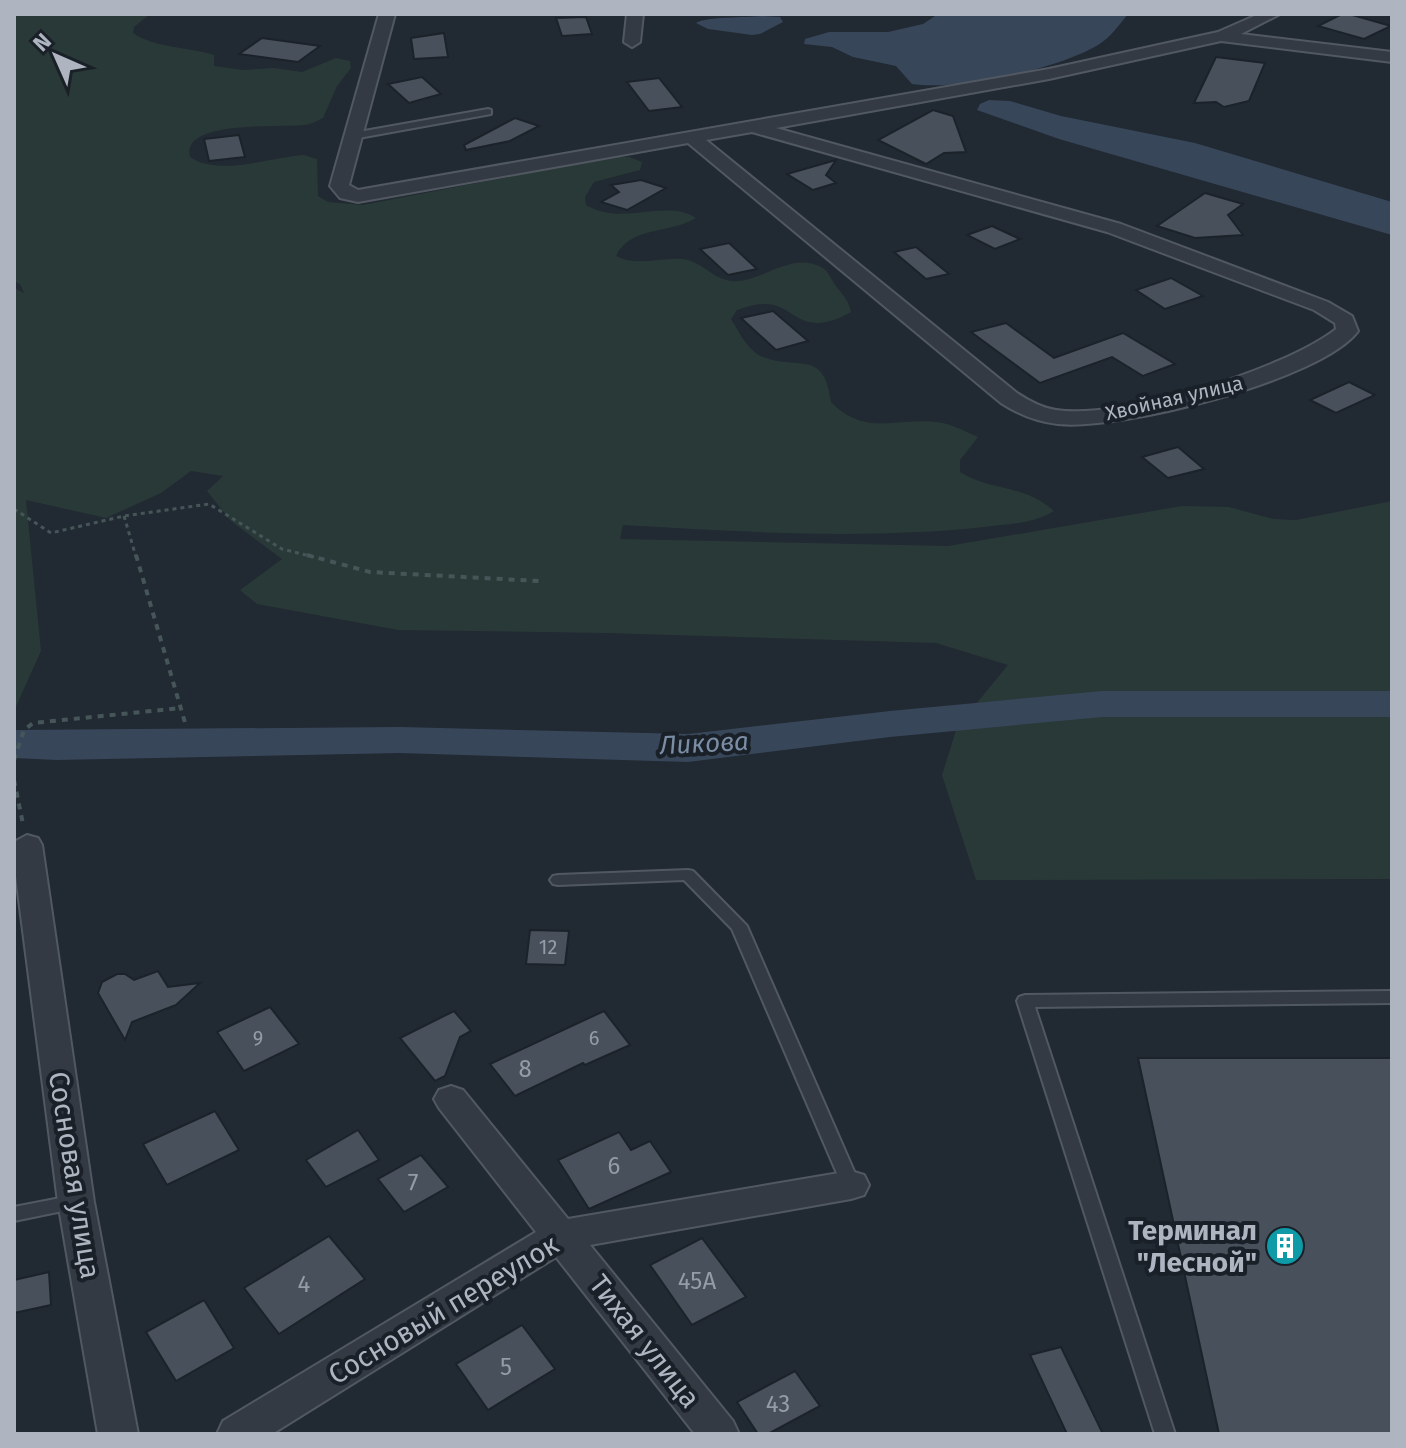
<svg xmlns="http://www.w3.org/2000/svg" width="1406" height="1448" font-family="'Fira Sans',sans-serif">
	<rect width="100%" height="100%" fill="#212932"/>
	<path fill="#293938" d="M14,14h136l-16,13 -1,6c22,15 55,14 81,22v11l29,4 31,-2 28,4 34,-14 14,3 1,7 -14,18 -14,32c-6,3 -12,6 -18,7 -23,3 -125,-6 -115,32 30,20 80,0 114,-2l13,4 1,37 10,6 35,3 248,-48h18l13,5 -2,8 -46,12 -9,15 1,8c37,22 79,-7 110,13 -26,16 -66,8 -80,38 21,11 43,1 66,3 22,2 32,24 56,22 27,-2 55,-29 83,-14 8,4 10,13 15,19 7,9 13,15 15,26 -17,10 -37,16 -54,5 -7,-4 -15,-10 -23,-12 -12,-3 -26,1 -37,5l-6,9c8,13 17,32 32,38 36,14 61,-9 68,45 36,37 70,13 112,21 12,3 24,9 35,14l-18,23v12c32,20 62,11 94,39 -21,13 -46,13 -70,16 -119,13 -242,5 -361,-2l-3,14 328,7 234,-40 47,1 44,12 23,1 96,-19v378l-416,1 -34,-105 15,-48 51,-62 -72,-22 -331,-10 -207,-3 -141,-26 -17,-14 42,-31 -51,-38 -24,-30 16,-15 -32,-5 -30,22 -55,25 -80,-18 15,151 -27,60v-423l10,5 -4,-9 -6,-3z"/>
	<g fill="#38465a">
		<path d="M938,14h190c-9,11 -18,24 -30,31 -40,24 -140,46 -186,39l-16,-18 -43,-9 -21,-10 -28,-3 1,-5 24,-7h59l35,-8z"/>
		<path d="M762,16l18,1 3,5 -23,12 -8,1 -44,-6 -12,-6c11,-7 49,-5 66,-7z"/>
		<polygon points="989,100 1010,101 1061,116 1195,143 1392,202 1392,235 1059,139 977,110 980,104"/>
	</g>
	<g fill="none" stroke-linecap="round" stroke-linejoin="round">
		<polygon fill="#38465a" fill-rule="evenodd" points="1102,691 1392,691 1392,717 1102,717 890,737 688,762 400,753 56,760 14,758 14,730 400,727 688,734 890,711"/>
	</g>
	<g fill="#48505c" stroke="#1c222a" stroke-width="2">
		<polygon points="1342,14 1349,14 1391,26 1364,39 1318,26"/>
		<polygon points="586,17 592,34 562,36 556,18"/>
		<polygon points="444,33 448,57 414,59 411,38"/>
		<polygon points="262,38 320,46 298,62 239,54"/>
		<polygon points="1216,57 1265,63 1249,101 1224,107 1216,102 1194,103"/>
		<polygon points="422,77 441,94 409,103 388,84"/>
		<polygon points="659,78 682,107 649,111 627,82"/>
		<polygon points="933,110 953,116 966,152 944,153 926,164 878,140"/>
		<polygon points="515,118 539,126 510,141 466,150 464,145"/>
		<polygon points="239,135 245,157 209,161 204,139"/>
		<polygon points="836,160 826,175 836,183 813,190 787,174"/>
		<polygon points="641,180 666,188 627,210 601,202 619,192 611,185"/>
		<polygon points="1205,193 1243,204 1228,215 1243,235 1195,238 1157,226"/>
		<polygon points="992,226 1020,239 995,249 967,235"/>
		<polygon points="729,243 757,269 728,275 700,249"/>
		<polygon points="916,247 949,274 926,279 894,252"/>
		<polygon points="1171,278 1203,296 1165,309 1136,290"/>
		<polygon points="773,311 808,341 776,350 741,318"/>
		<polygon points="1006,323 1054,358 1123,333 1175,364 1143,376 1112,357 1040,383 971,332"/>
		<polygon points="1349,382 1375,395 1336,413 1310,400"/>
		<polygon points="1178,447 1204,469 1168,478 1142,457"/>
		<polygon points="530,930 569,931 565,965 526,964"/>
		<polygon points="158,971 168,987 200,983 176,1005 132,1022 125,1040 98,993 102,982 117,974 125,974 134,980"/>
		<polygon points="270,1007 299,1044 244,1071 217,1032"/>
		<polygon points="454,1011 471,1031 460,1037 445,1076 435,1081 400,1038"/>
		<polygon points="604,1011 630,1045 585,1065 583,1063 515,1096 490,1064"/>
		<polygon points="1138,1058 1392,1058 1392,1434 1219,1434"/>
		<polygon points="215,1111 239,1150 167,1185 143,1144"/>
		<polygon points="358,1130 379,1160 326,1187 306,1160"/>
		<polygon points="619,1132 631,1150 650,1141 671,1172 589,1209 558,1160"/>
		<polygon points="421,1155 448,1187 404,1212 378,1179"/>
		<polygon points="329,1236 365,1279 279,1334 244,1288"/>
		<polygon points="702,1238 746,1297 692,1325 650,1265"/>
		<polygon points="49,1272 51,1305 14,1313 14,1280"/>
		<polygon points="204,1300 234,1348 176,1381 146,1332"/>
		<polygon points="522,1325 555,1369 488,1410 456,1364"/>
		<polygon points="1061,1347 1103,1434 1067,1434 1030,1355"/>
		<polygon points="795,1371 820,1406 768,1434 758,1434 737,1402"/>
	</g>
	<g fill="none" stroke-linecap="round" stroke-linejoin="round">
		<defs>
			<g id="service">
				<polygon points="488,109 491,110 491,114 353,139 348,136 353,133"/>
				<polygon points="688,870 693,871 747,926 860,1185 857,1190 851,1192 845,1190 842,1185 732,929 684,880 558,885 553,884 550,880 553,876 558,875"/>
				<polygon points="1392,991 1392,1003 1035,1007 1175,1434 1155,1434 1017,1001 1019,997 1025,995"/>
				<polygon points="76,1195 82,1197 85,1202 82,1207 14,1221 14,1207"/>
			</g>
			<g id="minor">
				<path d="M379,14h16l-46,171 9,5 691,-121 169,-37 41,-18h21l-39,20 151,18v10l-171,-21 -172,38 -273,49 345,96 207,78 24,14 6,15c-36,49 -240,100 -300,93 -21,-2 -40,-10 -57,-21l-313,-260 -330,59 -18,-4 -10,-12zM752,132l355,100 207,78 21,13 1,6c-52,41 -215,91 -280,81 -14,-2 -27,-9 -39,-17l-311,-253z"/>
				<polygon points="627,14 643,14 640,42 632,47 624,42"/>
				<polygon points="27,835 38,838 42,845 94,1202 138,1434 98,1434 58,1202 14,861 14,842"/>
				<polygon points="451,1086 463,1090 568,1219 851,1171 864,1175 869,1185 864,1195 851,1199 590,1245 733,1421 739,1434 695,1434 556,1257 272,1434 217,1434 223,1421 536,1232 439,1108 434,1099 439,1090"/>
			</g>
		</defs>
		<use href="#service" stroke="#525861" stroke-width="4"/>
		<use href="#minor" stroke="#525861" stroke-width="4"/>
		<g stroke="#465658" stroke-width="3" stroke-dasharray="4 4" stroke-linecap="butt">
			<polyline points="14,509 51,533 124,516 209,504 282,549 314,557"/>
			<polyline points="124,516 136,557"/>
		</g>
		<g stroke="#465658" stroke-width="4" stroke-dasharray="6 6" stroke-linecap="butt">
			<polyline points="136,555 186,726"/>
			<polyline points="307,555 370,572 539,581"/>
			<polyline points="14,760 24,730 33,723 181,708"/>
			<polyline points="14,780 23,824"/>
		</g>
		<use href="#service" fill="#343a43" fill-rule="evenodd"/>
		<use href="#minor" fill="#343a43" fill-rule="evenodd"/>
	</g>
	<defs>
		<symbol id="building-disc" viewBox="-11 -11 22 22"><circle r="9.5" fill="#0f9aa8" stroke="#1a2028"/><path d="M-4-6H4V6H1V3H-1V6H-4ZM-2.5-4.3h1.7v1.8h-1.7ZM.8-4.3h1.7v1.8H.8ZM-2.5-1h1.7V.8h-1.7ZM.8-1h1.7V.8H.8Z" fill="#fff"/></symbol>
	</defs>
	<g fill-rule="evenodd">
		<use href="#building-disc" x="1263" y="1224" width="44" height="44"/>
	</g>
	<g text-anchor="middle" stroke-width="8" stroke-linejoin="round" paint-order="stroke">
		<g font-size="20" fill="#aeb5c0" stroke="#1a2028">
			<text transform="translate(1174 398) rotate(-13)" y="7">Хвойная улица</text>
		</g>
		<g font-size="20" fill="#949ca7">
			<text x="548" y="954">12</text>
			<text x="258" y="1045">9</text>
			<text x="594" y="1045">6</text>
		</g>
		<g font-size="24" fill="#949ca7">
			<text x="525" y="1077">8</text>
			<text x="614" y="1174">6</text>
			<text x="413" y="1191">7</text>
			<text x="697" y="1289">45А</text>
			<text x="304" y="1292">4</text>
			<text x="506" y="1375">5</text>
			<text x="778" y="1412">43</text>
		</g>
		<g font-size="26" font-style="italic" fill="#7a8da5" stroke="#1a2028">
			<text transform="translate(704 743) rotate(-3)" y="9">Ликова</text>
		</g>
		<g font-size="28" fill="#aeb5c0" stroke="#1a2028">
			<text transform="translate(75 1175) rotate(81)" y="10">Сосновая улица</text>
			<text transform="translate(443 1309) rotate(-31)" y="10">Сосновый переулок</text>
			<text transform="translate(645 1341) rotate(52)" y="10">Тихая улица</text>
		</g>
		<g font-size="28" font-weight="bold" fill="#aeb5c0" stroke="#1a2028" text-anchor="end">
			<text x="1257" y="1240">Терминал<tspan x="1257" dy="32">"Лесной"</tspan></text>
		</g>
	</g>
	<rect width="1406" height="1448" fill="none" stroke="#aeb5c0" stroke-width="32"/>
	<g transform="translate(56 56) rotate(315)" stroke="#1a2028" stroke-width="6" paint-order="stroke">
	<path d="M0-6L14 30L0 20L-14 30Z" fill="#aeb5c0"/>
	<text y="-12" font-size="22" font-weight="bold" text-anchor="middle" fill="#aeb5c0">N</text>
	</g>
</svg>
